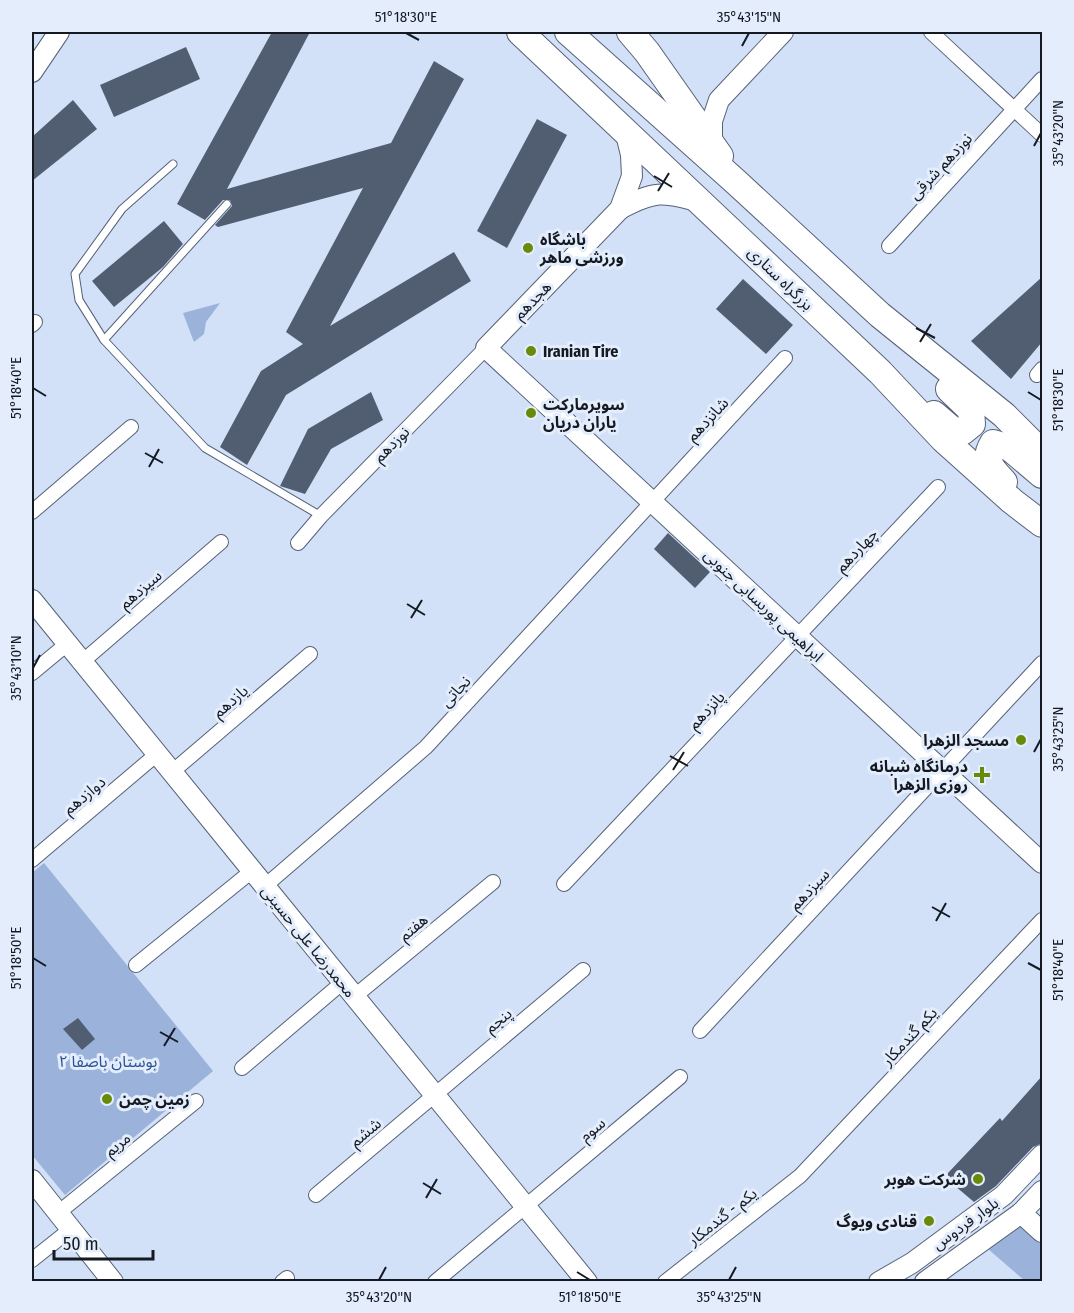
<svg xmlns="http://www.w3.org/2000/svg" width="1074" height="1313" font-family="'Fira Sans Condensed','Noto Sans Arabic',sans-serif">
	<rect width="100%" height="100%" fill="#d2e0f8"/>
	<g fill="#9bb3db">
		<polygon points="220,303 206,322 204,334 194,342 183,313"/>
		<polygon points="44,863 213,1071 65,1195 32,1155 32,873"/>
		<polygon points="1022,1225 1042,1244 1042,1281 1025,1281 987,1248"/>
	</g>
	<g fill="#515e72">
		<polygon points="272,32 310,32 227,189 391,143 434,61 464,79 330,326 454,252 471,281 286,395 247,465 220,447 261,371 303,344 286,332 363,188 218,227 215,225 232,206 230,200 223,200 205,220 177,204"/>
		<polygon points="186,47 200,79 114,117 100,85"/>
		<polygon points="73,100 97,129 32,181 32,137"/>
		<polygon points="537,119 567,135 507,248 477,231"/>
		<polygon points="164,221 183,244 163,267 114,307 92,281"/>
		<polygon points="1042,277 1042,342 1011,379 971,341"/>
		<polygon points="743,279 793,325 766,354 716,309"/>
		<polygon points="371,392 383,420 331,449 305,494 280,486 308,429"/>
		<polygon points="668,533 710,572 695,588 654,549"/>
		<polygon points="78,1018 95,1039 82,1050 63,1029"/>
		<polygon points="1042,1076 1042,1143 1033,1147 996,1186 974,1202 948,1180 948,1173 1000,1118 1002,1121"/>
	</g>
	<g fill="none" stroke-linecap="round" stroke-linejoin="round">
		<defs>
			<g id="lane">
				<polyline points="173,164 122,209 75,274 79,300 104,340 205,448 321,516"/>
				<polyline points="104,340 227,204"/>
			</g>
			<g id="street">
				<polyline points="931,32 1042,135"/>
				<polyline points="889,246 1042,79"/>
				<polyline points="32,325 35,322"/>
				<polyline points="1037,375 1042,369"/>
				<polyline points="32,512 131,427"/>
				<polyline points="298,543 321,516 486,348"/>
				<polyline points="82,662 221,542"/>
				<polyline points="32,673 67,644"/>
				<polyline points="172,772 310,654"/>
				<polyline points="32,860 157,754"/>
				<polyline points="564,884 938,487"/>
				<polyline points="265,886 426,747 785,358"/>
				<polyline points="136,965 252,871"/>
				<polyline points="355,996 493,882"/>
				<polyline points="700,1031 1042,663"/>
				<polyline points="242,1068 343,982"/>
				<polyline points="316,1195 583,970"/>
				<polyline points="58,1213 196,1101"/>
				<polyline points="32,1260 71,1229"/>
				<polyline points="282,1282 287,1278"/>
				<polyline points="435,1282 680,1077"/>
				<polyline points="665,1282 800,1176 1042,920"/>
			</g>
			<g id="secondary">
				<polyline points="32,72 59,32"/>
				<polyline points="625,130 631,155 632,176 620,209 486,348 1042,863"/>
				<polyline points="712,142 712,121 719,100 783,32"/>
				<path d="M620,209c34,-18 43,-18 80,-7"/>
				<polyline points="32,600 587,1282"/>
				<polyline points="32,1180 113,1282"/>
				<polyline points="1021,1213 1042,1232"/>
				<polyline points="879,1282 912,1263 1004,1195 1042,1155"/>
				<polyline points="925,1282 1021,1213 1042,1191"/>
			</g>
			<g id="highway">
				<polyline points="520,32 880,372 943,439 1012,501 1042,524"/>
				<polyline points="568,32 736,182 880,315 1004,415 1042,453"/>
				<polyline points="630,32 647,52 720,156"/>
				<polyline points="934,414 955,432 962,432 972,424 971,410 949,389"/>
				<path d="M1004,482c-12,-13 -22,-21 -11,-39l17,5 32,27"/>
			</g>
		</defs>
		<use href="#lane" stroke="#566277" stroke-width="9"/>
		<use href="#street" stroke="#566277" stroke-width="16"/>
		<use href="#secondary" stroke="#566277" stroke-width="22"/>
		<use href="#highway" stroke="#566277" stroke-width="28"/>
		<use href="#lane" stroke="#fff" stroke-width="7"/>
		<use href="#street" stroke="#fff" stroke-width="14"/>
		<use href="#secondary" stroke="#fff" stroke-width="20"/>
		<use href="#highway" stroke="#fff" stroke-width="26"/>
	</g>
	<path fill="none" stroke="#141922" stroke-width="2" d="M406,33l13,7M742,46l7,-13M1034,146l7,-13M654,176l18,11M658,191l11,-18M916,328l19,10M920,342l11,-18M33,388l13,8M1028,392l13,8M145,453l18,10M149,467l10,-18M407,604l18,11M411,618l11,-18M33,668l7,-13M1034,752l7,-13M670,756l18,10M673,770l11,-18M932,907l18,10M936,921l10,-18M33,958l13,8M1028,963l13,7M160,1032l18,10M164,1046l11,-18M423,1183l18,11M426,1198l11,-19M577,1272l13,8M379,1280l7,-13M729,1280l7,-13"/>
	<g fill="#698908" stroke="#e4edfc" stroke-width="2">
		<circle cx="528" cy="248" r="6"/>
		<circle cx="531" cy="351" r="6"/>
		<circle cx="531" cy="413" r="6"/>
		<circle cx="1021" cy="740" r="6"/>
		<path d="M979 766h6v6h6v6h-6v6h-6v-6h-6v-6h6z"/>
		<circle cx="107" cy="1099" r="6"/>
		<circle cx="978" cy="1179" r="6"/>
		<circle cx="929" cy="1221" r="6"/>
	</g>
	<g text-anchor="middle" stroke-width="6" stroke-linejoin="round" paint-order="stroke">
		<g font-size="16" fill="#141922" stroke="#e4edfc">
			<text transform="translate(940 166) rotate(-47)" y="6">نوزدهم شرقی</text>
			<text transform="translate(781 278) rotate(44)" y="6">بزرگراه ستاری</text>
			<text transform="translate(532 300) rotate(-46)" y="6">هجدهم</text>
			<text transform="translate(707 419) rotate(-47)" y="6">شانزدهم</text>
			<text transform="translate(391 444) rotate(-45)" y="6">نوزدهم</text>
			<text transform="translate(856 550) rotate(-47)" y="6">چهاردهم</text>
			<text transform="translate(140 589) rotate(-41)" y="6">سیزدهم</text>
			<text transform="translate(764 605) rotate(43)" y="6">ابراهیمی پوربسابی جنوبی</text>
			<text transform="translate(455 691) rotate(-47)" y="6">نجاتی</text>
			<text transform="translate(230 701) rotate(-41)" y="6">یازدهم</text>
			<text transform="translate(706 710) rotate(-47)" y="6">پانزدهم</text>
			<text transform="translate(84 795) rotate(-40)" y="6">دوازدهم</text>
			<text transform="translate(809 889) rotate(-47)" y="6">سیزدهم</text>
			<text transform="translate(413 927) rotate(-40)" y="6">هفتم</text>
			<text transform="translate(309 941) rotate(51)" y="6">محمدرضا علی حسینی</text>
			<text transform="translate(498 1020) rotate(-40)" y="6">پنجم</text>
			<text transform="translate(909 1036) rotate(-47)" y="6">یکم گندمکار</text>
			<text transform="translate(592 1129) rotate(-40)" y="6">سوم</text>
			<text transform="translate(365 1132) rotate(-40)" y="6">ششم</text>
			<text transform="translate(117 1144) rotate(-39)" y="6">مریم</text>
			<text transform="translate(722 1216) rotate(-38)" y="6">یکم - گندمکار</text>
			<text transform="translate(965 1223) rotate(-36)" y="6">بلوار فردوس</text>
		</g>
		<g font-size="16" font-weight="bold" fill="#141922" stroke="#e4edfc" text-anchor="start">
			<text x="540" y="245">باشگاه<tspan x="540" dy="18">ورزشی ماهر</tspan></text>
			<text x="543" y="357">Iranian Tire</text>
			<text x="543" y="410">سوپرمارکت<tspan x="543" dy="18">یاران دریان</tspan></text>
			<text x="1009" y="746" text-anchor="end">مسجد الزهرا</text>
			<text x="968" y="772" text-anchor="end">درمانگاه شبانه<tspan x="968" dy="18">روزی الزهرا</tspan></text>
			<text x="119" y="1105">زمین چمن</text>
			<text x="966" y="1185" text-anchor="end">شرکت هوبر</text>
			<text x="917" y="1227" text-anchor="end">قنادی ویوگ</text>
		</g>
		<g font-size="16" fill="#2b5397" stroke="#e4edfc">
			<text x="108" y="1067">بوستان باصفا ۲</text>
		</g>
	</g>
	<rect width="1074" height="1313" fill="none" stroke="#e4edfc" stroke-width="66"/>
	<path d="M54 1250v9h99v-9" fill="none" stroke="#141922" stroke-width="3"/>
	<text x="63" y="1250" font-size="18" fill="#141922" stroke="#e4edfc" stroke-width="4.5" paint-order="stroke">50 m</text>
	<rect x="33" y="33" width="1008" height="1247" fill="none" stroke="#141922" stroke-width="2"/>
	<g font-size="15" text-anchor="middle" fill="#141922">
		<text x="406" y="22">51°18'30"E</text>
		<text x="749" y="22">35°43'15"N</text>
		<text transform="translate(1058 133) rotate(-90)" y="5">35°43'20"N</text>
		<text transform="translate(16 388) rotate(-90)" y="5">51°18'40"E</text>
		<text transform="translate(1058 400) rotate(-90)" y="5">51°18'30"E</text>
		<text transform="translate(16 668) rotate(-90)" y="5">35°43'10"N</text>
		<text transform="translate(1058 739) rotate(-90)" y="5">35°43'25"N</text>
		<text transform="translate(16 958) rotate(-90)" y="5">51°18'50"E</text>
		<text transform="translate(1058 970) rotate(-90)" y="5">51°18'40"E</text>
		<text x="379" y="1302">35°43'20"N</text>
		<text x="590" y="1302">51°18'50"E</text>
		<text x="729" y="1302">35°43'25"N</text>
	</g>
</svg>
